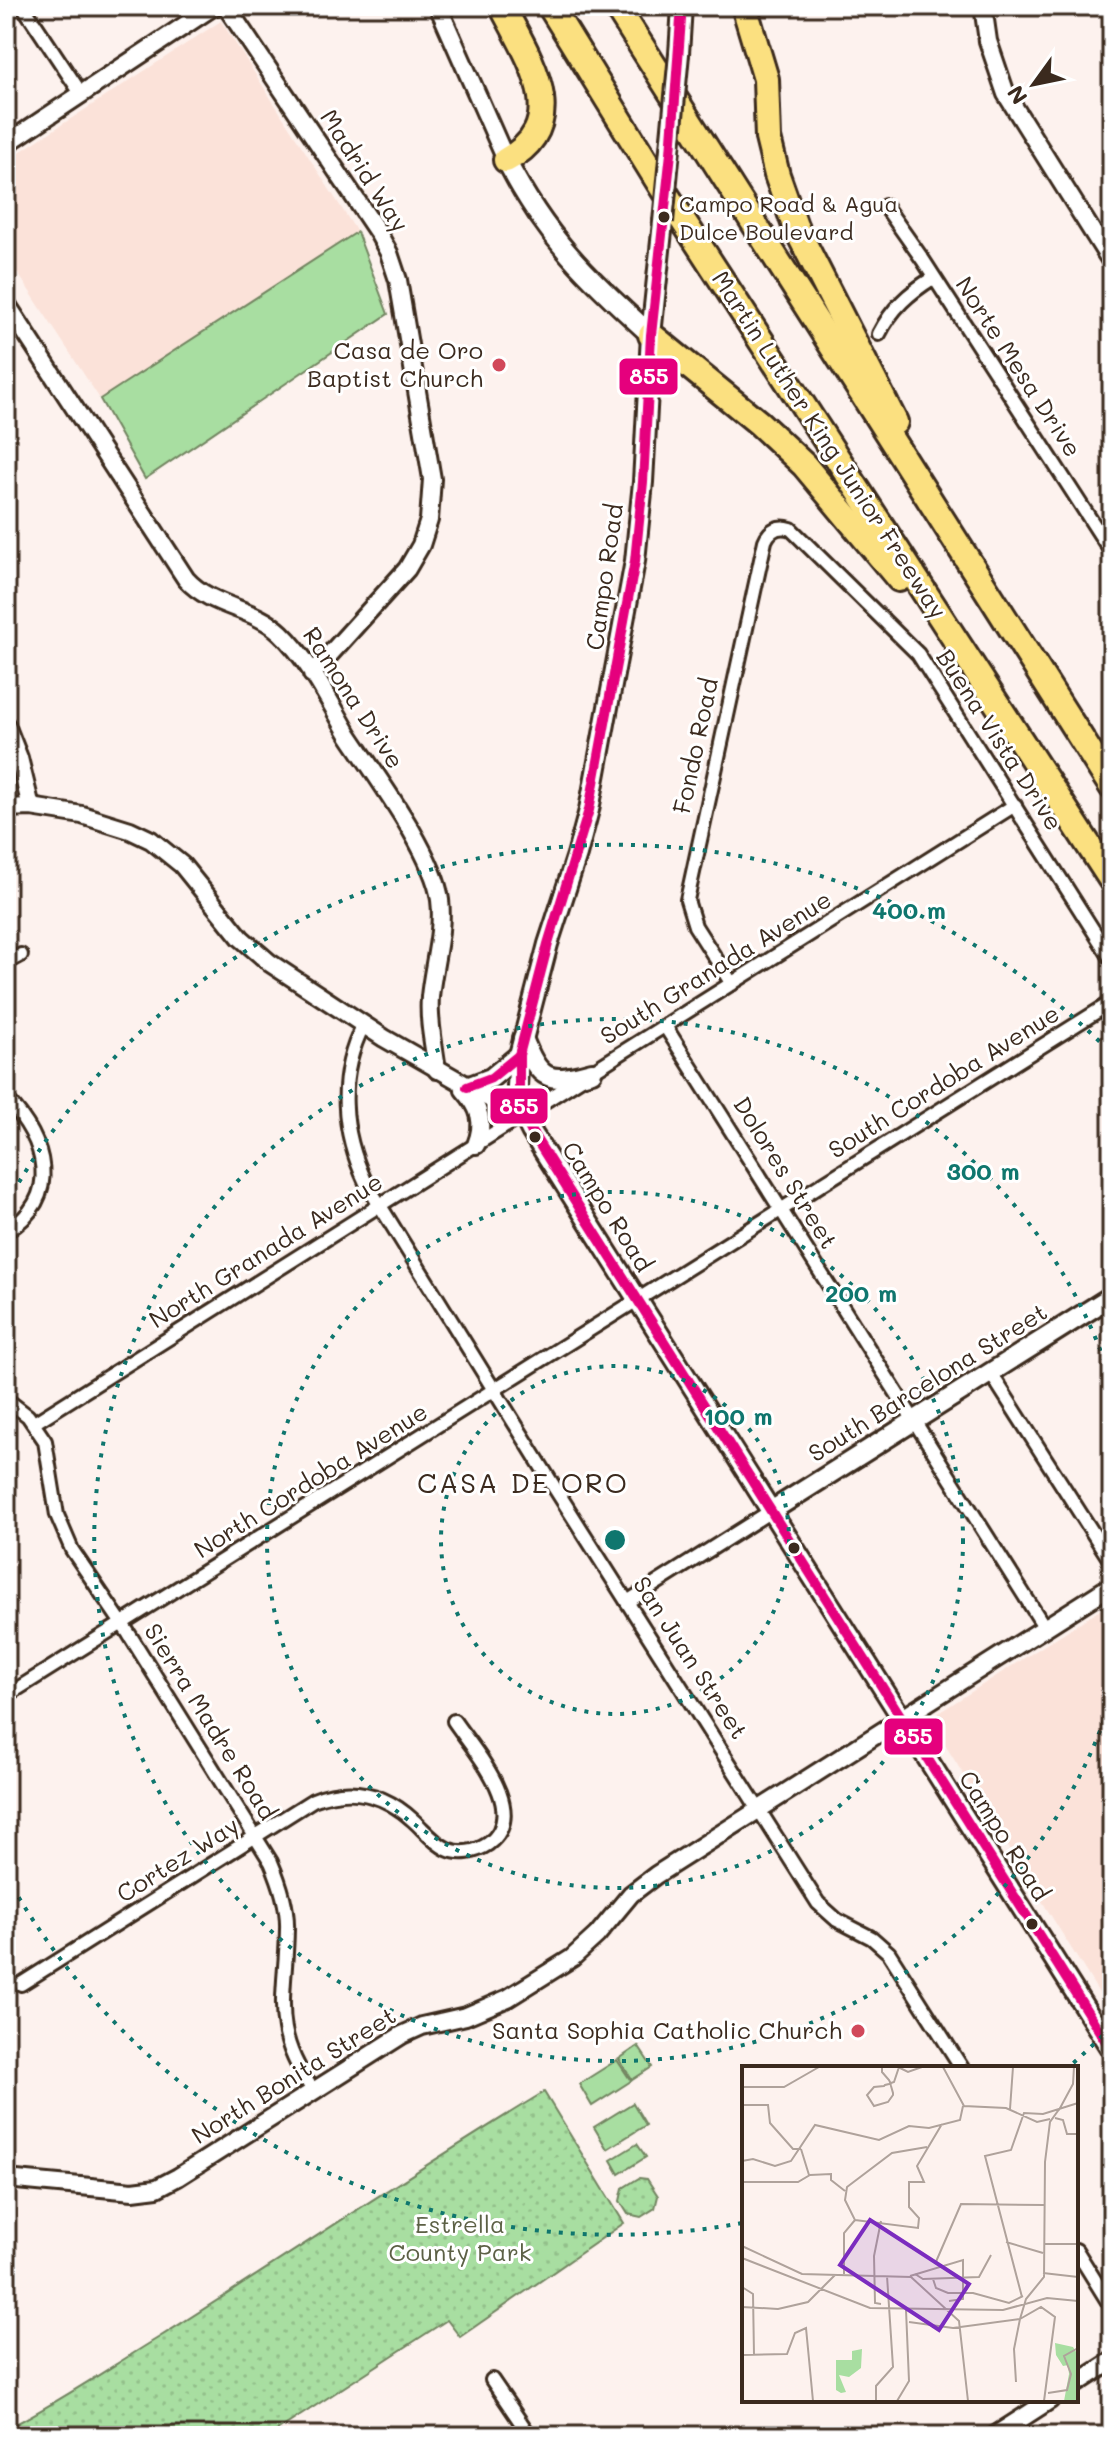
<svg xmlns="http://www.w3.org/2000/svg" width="1118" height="2442" font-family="Mali,sans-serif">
	<defs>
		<pattern id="park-dots" width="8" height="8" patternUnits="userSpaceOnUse" patternTransform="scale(2)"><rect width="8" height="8" fill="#a8dea1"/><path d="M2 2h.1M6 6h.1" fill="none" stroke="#92bf8a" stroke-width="1.8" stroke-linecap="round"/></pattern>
	</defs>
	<rect width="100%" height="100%" fill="#fdf2ee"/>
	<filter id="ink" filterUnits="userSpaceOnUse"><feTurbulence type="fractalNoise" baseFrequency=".0125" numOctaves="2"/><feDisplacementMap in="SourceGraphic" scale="16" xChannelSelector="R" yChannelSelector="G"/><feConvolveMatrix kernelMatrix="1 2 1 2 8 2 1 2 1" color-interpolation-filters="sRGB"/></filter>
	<g filter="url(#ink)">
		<g fill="#fbe2d9">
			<polygon points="221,21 357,232 100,399 6,255 6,161"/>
			<polygon points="1112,1602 1112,2014 929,1719"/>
		</g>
		<g fill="#a8dea1" stroke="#728460" stroke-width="2">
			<polygon points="357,232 388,314 145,479 100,399"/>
			<polygon points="638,2046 652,2067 632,2080 619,2059"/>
			<polygon points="617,2060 631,2081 592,2106 579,2084"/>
			<polygon points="633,2103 646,2125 607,2149 594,2127"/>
			<polygon points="637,2144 646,2157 619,2174 611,2160"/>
		</g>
		<g fill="url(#park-dots)" stroke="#728460" stroke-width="2">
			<path d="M544,2092l80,131 -164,114 -13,-17 -178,116h-251l-6,-10c50,-26 97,-58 146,-88 129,-81 255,-167 386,-246z"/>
			<polygon points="639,2178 647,2179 658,2196 655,2208 641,2217 628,2214 620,2201 623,2188"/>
		</g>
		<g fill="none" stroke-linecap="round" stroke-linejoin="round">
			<defs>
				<g id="minor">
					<polyline points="23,6 82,95"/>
					<polyline points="885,206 923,260 1112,553"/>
					<path d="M879,334c13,-26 30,-41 54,-56"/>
					<polyline points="6,963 21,955"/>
					<path d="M732,984l-37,-58 -8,-26 78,-359c5,-12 14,-16 26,-12l127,125 194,306"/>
					<path d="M363,1026c-26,51 -21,106 3,157l185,299 267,421 19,17 35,18 17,15 73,115"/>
					<polyline points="665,1026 1045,1628"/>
					<path d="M6,1098c40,42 57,98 0,134"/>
					<polyline points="990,1372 1112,1563"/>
					<path d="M6,1399l22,17 17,25 12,74 15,35 57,84 142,228c9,21 17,44 16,67 -1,67 -18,100 26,161"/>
					<polyline points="34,1423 1015,805"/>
					<polyline points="627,1602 771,1511"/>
					<polyline points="6,1696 1112,1002"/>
					<path d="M21,1984l292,-184c38,-15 71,-7 101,21 10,9 20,22 33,28 13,6 29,3 41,-5 43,-32 -14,-93 -34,-123"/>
					<polyline points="1076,2250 1112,2308"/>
					<polyline points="492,2380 530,2436"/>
				</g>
				<g id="tertiary">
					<polyline points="226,6 377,231 389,253 398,280 432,479 429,520 421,545 407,569 312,674"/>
					<polyline points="438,6 506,160"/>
					<polyline points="983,6 988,41 1006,94 1112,263"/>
					<polyline points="6,144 214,6"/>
					<path d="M6,303l180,276c26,29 68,28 95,54 29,28 48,68 68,102 27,41 85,119 91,165 4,32 -7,65 -10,97 -2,24 4,49 7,73"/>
					<polyline points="6,725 19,758 31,807"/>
					<polyline points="6,808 31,807 82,815 130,830 151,840 182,865 241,938 270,963 384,1038 522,1117"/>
					<path d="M464,1090c16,18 21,32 12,55"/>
					<polyline points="6,2179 133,2191 157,2188 178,2177 402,2035 422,2026 466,2016 508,1998 572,1958 597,1935 631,1894 656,1875 1112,1585"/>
					<polyline points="1076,2384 1112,2361"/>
					<polyline points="994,2436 1050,2400"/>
				</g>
				<g id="secondary">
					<polyline points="679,54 682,6"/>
					<path d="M506,160c40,78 81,117 145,175"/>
					<polyline points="663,222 651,335 643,482 635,561 589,810 577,855 548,944 519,1055 517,1086 519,1107 531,1131 1112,2051"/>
					<path d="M523,1038c16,43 26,46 69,34"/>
					<polyline points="467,1087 491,1078 519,1055"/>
					<polyline points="771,1511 1112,1296"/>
				</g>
				<g id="motorway">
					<path d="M502,6c25,49 73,117 4,154"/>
					<polyline points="550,6 669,199 1112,881"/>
					<polyline points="616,6 1112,787"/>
					<polyline points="744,6 766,79 768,138 777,175 795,226 895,422"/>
					<polyline points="651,335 759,423 804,465 899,579"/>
				</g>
			</defs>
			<use href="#minor" stroke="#3b2a1e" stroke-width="18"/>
			<use href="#tertiary" stroke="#3b2a1e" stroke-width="22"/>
			<use href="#secondary" stroke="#3b2a1e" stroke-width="24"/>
			<use href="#motorway" stroke="#3b2a1e" stroke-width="30"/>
			<use href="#minor" stroke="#fff" stroke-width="12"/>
			<use href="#tertiary" stroke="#fff" stroke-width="16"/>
			<use href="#secondary" stroke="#fff" stroke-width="18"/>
			<use href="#motorway" stroke="#fbe080" stroke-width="24"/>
			<defs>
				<polyline id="secondary-bridge" points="663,222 679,54"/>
			</defs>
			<use href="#secondary-bridge" stroke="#3b2a1e" stroke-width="24" stroke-linecap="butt"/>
			<use href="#secondary-bridge" stroke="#fff" stroke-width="18"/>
			<defs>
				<g id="bus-1">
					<polyline points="682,6 671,153 651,335 643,482 635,561 589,810 548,944 519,1055 519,1107 531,1131 1112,2051"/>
					<polyline points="467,1087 491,1078 519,1055"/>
				</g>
			</defs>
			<use href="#bus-1" stroke="#fff" stroke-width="16"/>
			<use href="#bus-1" stroke="#e5007d" stroke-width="10"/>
		</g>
	</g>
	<g fill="none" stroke="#0f766e" stroke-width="4" stroke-dasharray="4 8">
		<circle cx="615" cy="1540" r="174"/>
		<circle cx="615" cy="1540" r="348"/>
		<path d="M1112 1697A521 521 0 1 1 1112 1383"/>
		<path d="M1111 2027A695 695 0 0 1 1071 2065M742 2223A695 695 0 0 1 7 1877M7 1203A695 695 0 0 1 1111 1053"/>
	</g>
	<g fill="#3b2a1e" stroke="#fff" stroke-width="3">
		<circle cx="664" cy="217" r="7"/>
		<circle cx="535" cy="1137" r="7"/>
		<circle cx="794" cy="1548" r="7"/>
		<circle cx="1032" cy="1924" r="7"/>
	</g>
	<g fill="#d1495b" stroke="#fff" stroke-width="3">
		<circle cx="499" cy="365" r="8"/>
		<circle cx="858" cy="2031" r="8"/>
	</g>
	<g text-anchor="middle" stroke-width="6" stroke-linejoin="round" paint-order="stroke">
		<g font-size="22" fill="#3b2a1e" stroke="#fff" text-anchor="start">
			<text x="679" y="212">Campo Road &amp; Agua<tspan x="679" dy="28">Dulce Boulevard</tspan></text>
		</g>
		<g font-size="24" fill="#3b2a1e" stroke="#fff">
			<text transform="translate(364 171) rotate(57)" y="8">Madrid Way</text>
			<text transform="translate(1018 367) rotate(57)" y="8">Norte Mesa Drive</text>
			<text transform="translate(829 445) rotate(57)" y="8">Martin Luther King Junior Freeway</text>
			<text transform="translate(605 577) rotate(-82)" y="8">Campo Road</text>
			<text transform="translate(353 698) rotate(57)" y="8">Ramona Drive</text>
			<text transform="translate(999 740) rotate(57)" y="8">Buena Vista Drive</text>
			<text transform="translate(696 746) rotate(-78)" y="8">Fondo Road</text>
			<text transform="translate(716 968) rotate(-32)" y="8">South Granada Avenue</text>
			<text transform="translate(944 1082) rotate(-32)" y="8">South Cordoba Avenue</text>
			<text transform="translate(785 1173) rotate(58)" y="8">Dolores Street</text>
			<text transform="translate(607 1207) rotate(58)" y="8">Campo Road</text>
			<text transform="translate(266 1251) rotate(-32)" y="8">North Granada Avenue</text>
			<text transform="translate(928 1383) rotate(-32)" y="8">South Barcelona Street</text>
			<text transform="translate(311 1481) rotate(-32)" y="8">North Cordoba Avenue</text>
			<text transform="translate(690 1658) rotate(57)" y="8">San Juan Street</text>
			<text transform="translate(210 1722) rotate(58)" y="8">Sierra Madre Road</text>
			<text transform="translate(1004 1836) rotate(58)" y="8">Campo Road</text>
			<text transform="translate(178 1860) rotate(-32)" y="8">Cortez Way</text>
			<text transform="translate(294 2076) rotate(-32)" y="8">North Bonita Street</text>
		</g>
		<g font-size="24" fill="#3b2a1e" stroke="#fff" text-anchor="end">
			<text x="483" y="359">Casa de Oro<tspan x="483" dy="28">Baptist Church</tspan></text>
			<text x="842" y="2039">Santa Sophia Catholic Church</text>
		</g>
		<g font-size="24" fill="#5c6045" stroke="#fff">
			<text x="460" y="2233">Estrella<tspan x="460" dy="28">County Park</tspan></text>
		</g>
		<g font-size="28" letter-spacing="2" fill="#3b2a1e" stroke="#fff">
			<text x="523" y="1493">CASA DE ORO</text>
		</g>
	</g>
	<g transform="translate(742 2066)">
		<rect width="336" height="336" fill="#fdf2ee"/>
		<path d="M313,277l18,4 5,8v46h-14l5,-27 -1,-9 -5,1 -7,-11zM120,283l-1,19 -12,9 -10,-2 7,17 -5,1 -5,-3v-30h16v-9z" fill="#a8dea1"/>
		<path fill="none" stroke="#afa29b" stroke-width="2" d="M140,1v5l7,8 1,2 1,4 2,7v2l-5,7 -14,4 -7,-11 7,-8 10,-1 1,-1 4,-1 2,-1 3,-1 5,-15M156,1l10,5 14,-5M201,1l21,39 42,2 31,14 13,-3M0,21h42l35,-20M0,39h26l2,18 23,26h8M268,43l3,-42M317,44l14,-26 1,-17M313,52l8,2 4,14h11M59,83l8,26M0,95l11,-2 22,7 16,-5 24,-36 64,15 30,-14 20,2 31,-8 3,-14M0,116h56l12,-7 21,-1v6l14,11M113,154l63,8 1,-10 -10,-11v-25h15l-7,-16 25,-42M139,155l-7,35 1,47 6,1M264,176l37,11M302,178h34M0,180l60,28 109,3 48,44 9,80M0,192l128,50 133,2 44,-12 31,3M193,198l26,-60 83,1M301,207l35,4M102,208v-41l11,-13 -10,-20 2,-13 45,-34 35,-6M173,208l8,5 56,-2 12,-22M168,210l53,-16v39l-14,2M191,213l3,9 12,5h25l36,10 14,-7M0,221l11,7 1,61M280,231l-37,-141 26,-6 13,-37 19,1 35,-11M0,241l36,2 30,-7 27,-27M278,253l6,-20 18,-22 1,-115 5,-40 10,-14M278,253l21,-12 14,10 -11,84M167,256l44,6 67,-9 -6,30 2,33M0,289l45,-1 8,-21 11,-5 7,73M0,325l1,-36M306,327l19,-3 4,-16 -7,-18 14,-8M134,335v-15l17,-19 -6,-91M155,335l12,-20 -3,-71"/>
		<path fill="#7b2cbf" fill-opacity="0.15" stroke="#7b2cbf" stroke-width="4" d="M128,154l99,64 -30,46 -99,-65z"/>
		<rect width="336" height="336" fill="none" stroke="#3b2a1e" stroke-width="4"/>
	</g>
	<circle cx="615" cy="1540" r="12" fill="#0f766e" stroke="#fff" stroke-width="4"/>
	<g font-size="24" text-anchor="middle" font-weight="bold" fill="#0f766e" stroke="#fff" stroke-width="6" stroke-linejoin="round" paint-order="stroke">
		<text x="909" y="919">400 m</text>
		<text x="983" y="1180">300 m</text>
		<text x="861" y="1302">200 m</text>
		<text x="738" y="1425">100 m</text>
	</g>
	<g stroke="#fff" stroke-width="3">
		<rect x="618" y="357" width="61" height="39" rx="8" fill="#e5007d"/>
		<rect x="489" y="1087" width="60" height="38" rx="8" fill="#e5007d"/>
		<rect x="883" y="1717" width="61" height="39" rx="8" fill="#e5007d"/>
	</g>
	<g font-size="22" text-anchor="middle" font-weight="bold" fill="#fff">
		<text x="649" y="384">855</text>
		<text x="519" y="1114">855</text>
		<text x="913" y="1744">855</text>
	</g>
	<rect width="1118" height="2442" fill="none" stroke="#fff" stroke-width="32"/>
	<rect x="16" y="16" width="1086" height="2410" fill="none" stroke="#3b2a1e" stroke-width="3" filter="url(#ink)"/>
	<g transform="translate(1034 84) rotate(237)" stroke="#ffffff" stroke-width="6" paint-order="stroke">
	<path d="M0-6L14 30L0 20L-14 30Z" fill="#3b2a1e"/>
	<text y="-12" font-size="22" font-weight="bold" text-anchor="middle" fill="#3b2a1e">N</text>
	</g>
</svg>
